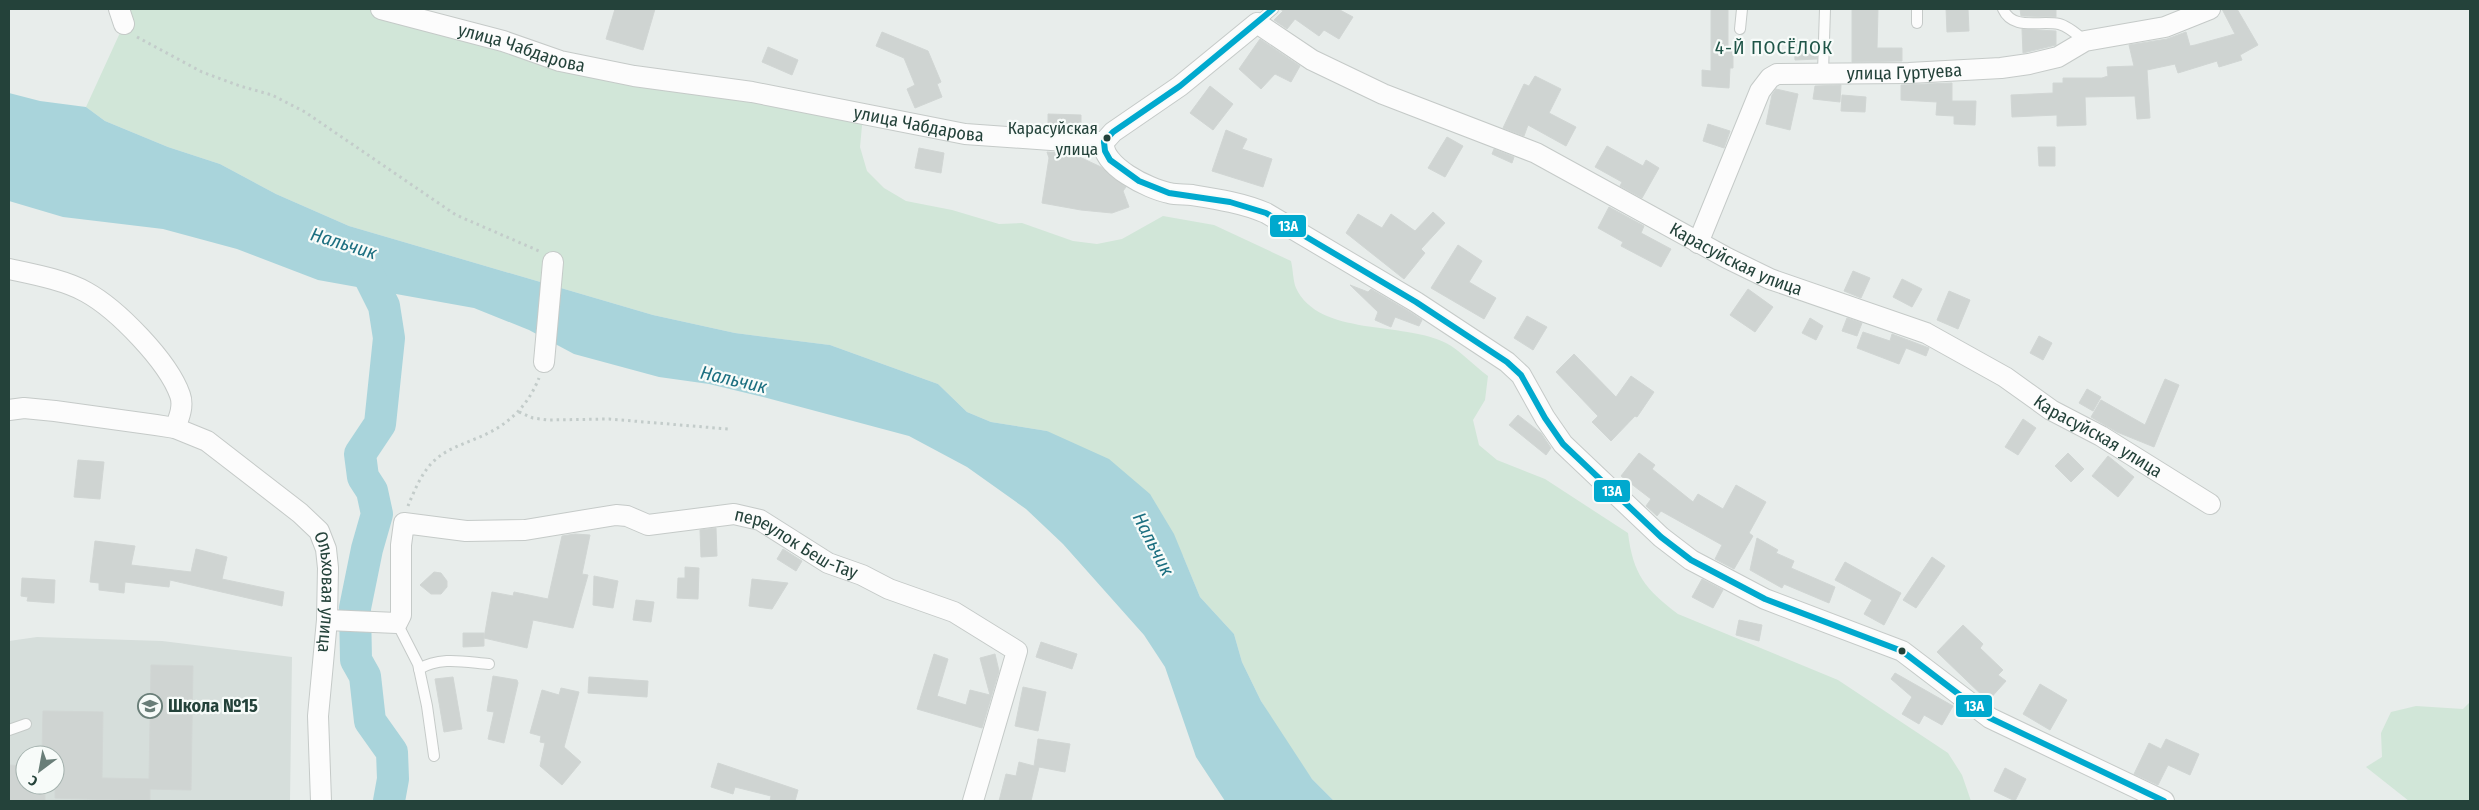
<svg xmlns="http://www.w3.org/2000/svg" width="2479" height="810" font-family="'Fira Sans Condensed',sans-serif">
	<rect width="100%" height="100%" fill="#e8edeb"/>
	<path fill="#d6dedb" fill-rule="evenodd" d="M37,637l125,4 130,16 -2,144h-281v-160zM25,755h30v30h-30z"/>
	<g fill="#d1e6d8">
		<path d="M119,9h262l122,32 360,74 -3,32 7,24 17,17 22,13 46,9 47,14 23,-1 51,18 24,3 25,-5 41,-23 51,9 77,36c2,8 2,20 5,27 23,49 107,33 150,55 14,7 28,23 42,33l-3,24 -12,20 6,25 18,15 48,19 83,54c5,41 17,56 50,81l160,66 110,73 14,22 9,26h-637l-22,-22 -24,-33 -27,-45 -19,-39 -8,-28 -34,-37 -17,-41 -136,-125 -56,-9 -24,-10 -29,-28 -108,-39 -95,-12 -82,-18 -304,-89 -73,-32 -56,-30 -52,-17 -63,-26 -19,-14 38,-83z"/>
		<polygon points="2470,702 2470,801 2409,801 2366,767 2382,757 2381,733 2391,712 2416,706 2463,709"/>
	</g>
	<polygon fill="#a9d4db" points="9,93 40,101 86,107 105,121 168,147 220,164 276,194 349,226 653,315 735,333 830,345 938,384 967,412 991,422 1047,431 1109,459 1150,494 1174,534 1200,597 1234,634 1242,662 1261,701 1312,779 1334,801 1225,801 1196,757 1165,667 1144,635 1063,544 1026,509 967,467 909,436 767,398 709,384 659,377 574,354 529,330 474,308 318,280 237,249 163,229 63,217 9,201"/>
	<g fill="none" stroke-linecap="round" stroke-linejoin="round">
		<polyline stroke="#a9d4db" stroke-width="32" points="356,250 384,306 389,338 380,424 360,454 363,477 372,491 377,514 367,549 355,608 356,660 365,676 370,721 392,752 393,779 389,801"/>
	</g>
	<g fill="#cfd4d2" stroke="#d1d6d4">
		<polygon points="615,9 655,9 643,50 606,39"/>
		<polygon points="1280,9 1338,9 1353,17 1339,39 1324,30 1319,36 1295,19 1287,29 1274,20 1283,11"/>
		<polygon points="1711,9 1728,9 1728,50 1733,50 1733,68 1730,68 1729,88 1702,86 1702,70 1711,71"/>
		<polygon points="1852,9 1878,9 1877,48 1902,48 1902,61 1852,62"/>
		<polygon points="1946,9 1968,9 1969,31 1947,32"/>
		<polygon points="2020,9 2056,9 2056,17 2021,16"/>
		<polygon points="2222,9 2237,9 2258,45 2240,55 2242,60 2219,67 2217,61 2178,73 2175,64 2147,70 2150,118 2137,119 2135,96 2085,97 2086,125 2057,126 2057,115 2012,117 2011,95 2053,93 2053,83 2063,83 2063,78 2102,78 2108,76 2107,67 2134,66 2129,45 2167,39 2186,32 2190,46 2195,45 2235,34"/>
		<polygon points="2022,29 2056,31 2056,45 2023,53"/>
		<polygon points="882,32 928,51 941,82 937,84 942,97 915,108 907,89 915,85 904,58 876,46"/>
		<polygon points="1260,39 1300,66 1291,82 1275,74 1261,89 1239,69"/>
		<polygon points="1794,41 1816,41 1817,59 1795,60"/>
		<polygon points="768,47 798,60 792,75 762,62"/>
		<polygon points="1535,76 1561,89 1549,113 1576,127 1566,146 1528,125 1524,136 1503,128 1524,84 1529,86"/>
		<polygon points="1952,83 1952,101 1976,101 1975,125 1954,124 1954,116 1936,115 1937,102 1901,100 1901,85"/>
		<polygon points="1841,85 1840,102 1813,99 1815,86"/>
		<polygon points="1210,86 1233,104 1213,130 1190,113"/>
		<polygon points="1776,89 1798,94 1790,130 1766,124 1772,95"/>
		<polygon points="1842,95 1866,97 1865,112 1841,111"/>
		<polygon points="1048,114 1081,115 1081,130 1048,128"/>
		<polygon points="1708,124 1730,131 1724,148 1703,141"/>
		<polygon points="1226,130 1247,139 1242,149 1272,159 1263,187 1212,171"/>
		<polygon points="1447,137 1463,146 1445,177 1428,168"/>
		<polygon points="1607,146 1643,166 1646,160 1659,168 1642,198 1620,186 1622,182 1595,167"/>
		<polygon points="2038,147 2055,147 2055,166 2039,166"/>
		<polygon points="919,148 944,153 941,173 915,168"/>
		<polygon points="1494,149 1514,157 1512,163 1492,154"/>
		<polygon points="1047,152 1073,154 1101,167 1126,187 1123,191 1129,207 1112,213 1081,210 1042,203 1049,158"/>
		<polygon points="1609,207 1644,226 1641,233 1671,249 1661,267 1621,246 1623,242 1598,228"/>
		<polygon points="1433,212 1445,223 1421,249 1425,253 1404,279 1346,233 1358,214 1382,228 1391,214 1415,231"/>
		<polygon points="1458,245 1482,261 1469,282 1496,298 1484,319 1431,288"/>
		<polygon points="1853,271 1870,278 1861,298 1844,291"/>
		<polygon points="1902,279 1922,289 1912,307 1893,297"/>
		<polygon points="1350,285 1368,292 1371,289 1410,312 1422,320 1419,326 1395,317 1391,327 1375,320 1378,312"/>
		<polygon points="1748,289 1773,307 1755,332 1730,315"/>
		<polygon points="1949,291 1970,300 1958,329 1937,320"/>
		<polygon points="1527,316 1547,327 1533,350 1514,338"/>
		<polygon points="1810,318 1823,326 1816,340 1802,333"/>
		<polygon points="1847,318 1862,323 1857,336 1842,331"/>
		<polygon points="1863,332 1890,341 1892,334 1929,348 1926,356 1906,348 1899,364 1857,348"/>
		<polygon points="2039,336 2052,343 2043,360 2030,353"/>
		<polygon points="1574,354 1616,397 1631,376 1654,392 1637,417 1635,416 1611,441 1592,422 1598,416 1556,372"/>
		<polygon points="2165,379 2179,385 2154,447 2117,432 2091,417 2101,400 2145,425"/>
		<polygon points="2087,389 2101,397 2093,411 2079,403"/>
		<polygon points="1518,415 1541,433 1551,448 1546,455 1509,425"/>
		<polygon points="2023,419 2036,428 2018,455 2005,447"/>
		<polygon points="1639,453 1655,465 1652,469 1693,502 1698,494 1723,509 1736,485 1766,502 1749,533 1753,536 1734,569 1715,559 1722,545 1661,511 1657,516 1646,506 1651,499 1621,476"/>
		<polygon points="2068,453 2084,469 2071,482 2055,466"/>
		<polygon points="2108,456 2134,477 2118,497 2092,476"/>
		<polygon points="78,460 104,462 100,499 74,497"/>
		<polygon points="716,528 717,556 701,557 700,530"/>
		<polygon points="575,534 590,535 582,574 588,575 573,628 533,620 527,648 484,638 492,592 513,596 514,592 548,599 562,536"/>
		<polygon points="1757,538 1778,550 1776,553 1794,561 1791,568 1835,587 1829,603 1784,584 1782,588 1750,570"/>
		<polygon points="95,541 135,546 131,565 191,572 196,549 227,557 222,579 284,592 282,606 170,580 169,587 125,582 124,593 99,590 99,583 90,582"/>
		<polygon points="783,549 802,561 796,571 777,559"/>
		<polygon points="1932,557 1945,566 1916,608 1903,600"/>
		<polygon points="1845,562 1901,593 1884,625 1864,614 1872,600 1835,580"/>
		<polygon points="685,567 699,568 698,599 677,598 678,578 685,578"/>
		<polygon points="434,572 441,573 447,581 447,587 441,594 431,594 420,585"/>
		<polygon points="594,576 618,581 613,608 593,605"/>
		<polygon points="22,578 55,580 54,603 27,601 28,597 21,596"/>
		<polygon points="752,579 788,583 772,609 749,606"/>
		<polygon points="1702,579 1723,590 1713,608 1692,597"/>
		<polygon points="636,600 654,602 651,622 633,620"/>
		<polygon points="1739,620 1762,625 1759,641 1736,635"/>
		<polygon points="1963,625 1983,644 1980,648 2003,670 1998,675 2006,681 1988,701 1937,652"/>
		<polygon points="463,633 484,633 484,646 463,647"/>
		<polygon points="1041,642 1077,654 1072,669 1036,657"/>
		<polygon points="934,654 948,659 937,696 966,705 970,690 990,695 980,658 995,654 999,671 982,728 917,709"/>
		<polygon points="151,665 193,666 191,790 150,789 150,801 55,798 55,755 42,755 43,711 103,712 102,778 149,779"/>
		<polygon points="1895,673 1953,706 1942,725 1924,715 1919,724 1902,714 1912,697 1891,679"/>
		<polygon points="493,676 517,680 518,683 504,743 488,739 494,712 487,711"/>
		<polygon points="453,677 462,729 444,732 435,679"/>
		<polygon points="589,677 648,681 647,697 588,693"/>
		<polygon points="2040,684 2067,700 2050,730 2023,714"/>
		<polygon points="1023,687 1046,692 1038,731 1015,726"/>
		<polygon points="561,688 579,692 564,747 581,762 562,785 540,766 545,743 540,742 541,736 530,733 542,690 559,695"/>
		<polygon points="1038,739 1070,744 1065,772 1039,767 1031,801 999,801 1006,774 1016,776 1019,762 1034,766"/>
		<polygon points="2166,739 2199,754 2190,775 2168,765 2158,785 2134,774 2149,743 2161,749"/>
		<polygon points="718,763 798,790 795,801 770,801 771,796 735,787 733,794 711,787"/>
		<polygon points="9,765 25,766 25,785 45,785 45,801 9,801"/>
		<polygon points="2005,768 2026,779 2015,801 1994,791"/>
	</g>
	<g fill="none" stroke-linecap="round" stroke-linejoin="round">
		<defs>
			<g id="lane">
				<polyline points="1917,9 1917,23"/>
				<path d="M2003,9c10,22 36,11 56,15 9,2 19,11 26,17"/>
				<polyline points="1257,23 1273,9"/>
				<polyline points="1740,29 1742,9"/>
				<polyline points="1823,72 1825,9"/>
				<polyline points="397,623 418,664 427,706 434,756"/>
				<path d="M419,669c21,-13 46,-7 70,-5"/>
				<polyline points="9,730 26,724"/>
			</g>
			<g id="street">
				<polyline points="119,9 124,24"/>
				<path id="s1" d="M381,9l122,32 57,20 74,15 118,16 213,42 114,8h25"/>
				<path d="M1104,142c-3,24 45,47 65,51 8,2 16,1 23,2 25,4 51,8 74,18l150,89 91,60 14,13 24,43 18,26 98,93 30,23 74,39 137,52 88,67 174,83"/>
				<path id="s2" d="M1104,142l9,-10 67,-46 77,-63 55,37 71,34 153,59 191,105 43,21 156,54 79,44 46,33 50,26 109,68"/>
				<path id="s3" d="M1698,243l62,-152 10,-13 7,-4 132,-1 92,-5 28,-4 29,-7 27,-16 80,-14 45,-18"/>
				<path d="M9,269c23,5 56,11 77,23 31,17 82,69 94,103 4,11 -1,23 -5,33"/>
				<polyline points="544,362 553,262"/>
				<path id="s4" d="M9,410l15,-2 31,3 101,14 19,3 32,13 93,72 19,18 7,18 2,19 -1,52 -9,96 3,85"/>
				<path id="s5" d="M327,620l70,3 4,-8v-70l3,-22 62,8 59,-1 91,-15 11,1 21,9 86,-11 26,6 68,43 34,12 27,14 65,23 63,39 -44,150"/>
			</g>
		</defs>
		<use href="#lane" stroke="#c5cac8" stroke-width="12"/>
		<use href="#street" stroke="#c5cac8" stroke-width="22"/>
		<g stroke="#c3ccca" stroke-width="3" stroke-dasharray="2.5 4" stroke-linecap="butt">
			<polyline points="137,37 202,72 240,86 272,95 305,112 456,215 539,251"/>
			<polyline points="519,412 533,418 548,420 609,419 728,429"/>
			<path d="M408,506c6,-15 15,-36 27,-46 12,-11 26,-15 40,-21 31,-12 52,-31 64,-61"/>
		</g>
		<use href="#lane" stroke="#fcfcfc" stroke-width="10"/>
		<use href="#street" stroke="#fcfcfc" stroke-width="20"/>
		<defs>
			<g id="bus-1">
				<polyline points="1104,142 1105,151 1110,160 1139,181 1169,193 1230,202 1266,213 1416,302 1507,362 1521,375 1545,418 1563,444 1661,537 1691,560 1765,599 1902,651 1990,718 2164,801"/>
				<polyline points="1104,142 1113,132 1180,86 1273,9"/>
			</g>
		</defs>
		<use href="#bus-1" stroke="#f7fbf9" stroke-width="10"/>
		<use href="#bus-1" stroke="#00a9ce" stroke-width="6"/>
	</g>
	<defs>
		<symbol id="school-ring" viewBox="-11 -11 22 22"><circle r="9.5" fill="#f7fbf9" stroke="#697e78" stroke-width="1.5"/><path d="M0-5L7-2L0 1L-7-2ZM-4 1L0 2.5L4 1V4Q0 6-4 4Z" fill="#697e78"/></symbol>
	</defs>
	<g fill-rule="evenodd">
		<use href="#school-ring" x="136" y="692" width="28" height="28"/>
	</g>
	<g fill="#24423a" stroke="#f7fbf9" stroke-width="2">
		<circle cx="1107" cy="138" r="4.5"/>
		<circle cx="1902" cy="651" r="4.5"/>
	</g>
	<g text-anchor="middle" stroke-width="4.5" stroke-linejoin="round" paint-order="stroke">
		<g font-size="17" fill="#24423a" stroke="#f7fbf9" text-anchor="end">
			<text x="1098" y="134">Карасуйская<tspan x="1098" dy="21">улица</tspan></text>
		</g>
		<g font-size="18" fill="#24423a" stroke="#f7fbf9">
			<text dy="6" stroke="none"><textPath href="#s1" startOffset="146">улица Чабдарова</textPath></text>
			<text dy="6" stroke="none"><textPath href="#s3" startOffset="316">улица Гуртуева</textPath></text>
			<text dy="6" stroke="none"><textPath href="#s1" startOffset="551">улица Чабдарова</textPath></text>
			<text dy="6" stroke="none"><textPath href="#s2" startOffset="730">Карасуйская улица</textPath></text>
			<text dy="6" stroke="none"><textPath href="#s2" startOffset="1135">Карасуйская улица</textPath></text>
			<text dy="6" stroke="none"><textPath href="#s5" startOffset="575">переулок Беш-Тау</textPath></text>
			<text dy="6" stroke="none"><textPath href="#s4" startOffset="408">Ольховая улица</textPath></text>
		</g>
		<g font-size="18" font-weight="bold" fill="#24423a" stroke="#f7fbf9" text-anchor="start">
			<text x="168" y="712">Школа №15</text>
		</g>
		<g font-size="19" letter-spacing="1" fill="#1f5548" stroke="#f7fbf9">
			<text x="1774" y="54">4-Й ПОСЁЛОК</text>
		</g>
		<g font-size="19" font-style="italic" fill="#1c6f80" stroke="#f7fbf9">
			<text transform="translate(344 243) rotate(17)" y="7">Нальчик</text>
			<text transform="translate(734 379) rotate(13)" y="7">Нальчик</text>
			<text transform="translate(1154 544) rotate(63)" y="7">Нальчик</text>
		</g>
	</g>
	<g stroke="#f7fbf9" stroke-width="2">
		<rect x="1269" y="214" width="38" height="24" rx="5" fill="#00a9ce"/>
		<rect x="1593" y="479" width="38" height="24" rx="5" fill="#00a9ce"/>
		<rect x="1955" y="694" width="38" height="24" rx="5" fill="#00a9ce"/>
	</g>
	<g font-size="14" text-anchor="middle" font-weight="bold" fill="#fff">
		<text x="1288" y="231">13А</text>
		<text x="1612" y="496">13А</text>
		<text x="1974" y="711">13А</text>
	</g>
	<rect width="2479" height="810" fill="none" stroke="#24423a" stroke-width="20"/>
	<g transform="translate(40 770) rotate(212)"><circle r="24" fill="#f7fbf9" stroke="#a3b1ad"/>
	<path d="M0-4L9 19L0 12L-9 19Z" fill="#697e78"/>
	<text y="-8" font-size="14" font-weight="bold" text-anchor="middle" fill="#24423a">С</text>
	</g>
</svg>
